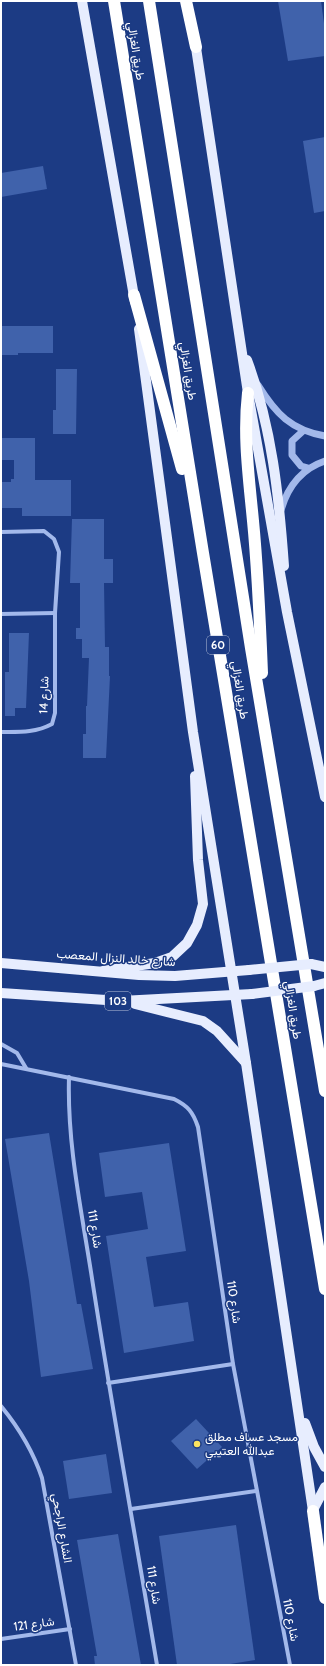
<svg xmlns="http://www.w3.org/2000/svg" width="326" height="1666" font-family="Cabin,Vazirmatn,sans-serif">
	<rect width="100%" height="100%" fill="#1c3b84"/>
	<g fill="#4062ab">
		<polygon points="278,1 321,1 325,31 325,56 288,61"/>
		<polygon points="325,137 325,211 314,213 303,141"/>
		<polygon points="43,166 47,189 1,197 1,173"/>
		<polygon points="1,326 53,326 53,353 18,353 18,355 1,355"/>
		<polygon points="56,369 77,369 76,434 53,434 53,410 56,410"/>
		<polygon points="1,438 35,438 35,480 71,480 71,516 22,516 22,508 1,508 1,482 11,482 11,479 14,479 14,460 1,460"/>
		<polygon points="72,519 104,519 104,559 113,559 113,583 104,583 105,647 109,647 109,676 110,676 106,758 83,758 83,734 86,734 86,706 87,706 89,658 82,658 82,639 76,639 76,628 80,628 80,583 70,583"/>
		<polygon points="9,633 29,633 26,708 15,708 15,716 5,716 5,672 9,672"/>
		<polygon points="49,1133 77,1304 81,1304 93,1369 41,1377 29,1281 5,1139"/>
		<polygon points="169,1143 186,1251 146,1257 154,1307 188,1302 194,1341 124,1353 106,1236 148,1229 142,1192 105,1197 99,1153"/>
		<polygon points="196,1419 222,1447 197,1469 171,1441"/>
		<polygon points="106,1454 112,1493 69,1499 63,1461"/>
		<polygon points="236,1525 255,1660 224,1665 177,1665 159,1536"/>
		<polygon points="118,1534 141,1665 95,1665 94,1656 97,1656 77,1540"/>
	</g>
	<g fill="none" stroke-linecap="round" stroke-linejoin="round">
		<g stroke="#a3b9eb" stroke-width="4">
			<path d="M1,532l43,-1 10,8 5,13 -4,61v100l-3,11c-17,9 -32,8 -51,8"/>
			<polyline points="1,614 55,613"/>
			<polyline points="1,1044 17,1053 26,1068"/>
			<path d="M1,1064l173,35c14,7 19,13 24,28l35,237 57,301"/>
			<path d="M69,1077c-2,66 12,131 22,195 20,131 44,262 66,393"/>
			<polyline points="108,1383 233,1364"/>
			<path d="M1,1406c18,22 32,45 41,72l34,187"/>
			<polyline points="131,1509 256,1491"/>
			<polyline points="1,1639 70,1629"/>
		</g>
		<g stroke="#a3b9eb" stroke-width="7">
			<path d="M258,385c18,29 33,45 67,51"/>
			<polyline points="303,431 292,441 292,455 301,466 308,468"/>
			<path d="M281,510c7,-24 20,-41 44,-49"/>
		</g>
		<g stroke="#e7edfe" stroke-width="10">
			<polyline points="82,1 135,302"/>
			<polyline points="195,41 248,393 287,612 325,797"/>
			<polyline points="139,329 193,732 246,1063 313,1511"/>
			<path d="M247,360c25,67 32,136 37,206"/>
			<polyline points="1,963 139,975 175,976 249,970"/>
			<polyline points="311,964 325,967"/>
			<polyline points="103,971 155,963 172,957 187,943 197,925 203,904 198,860 195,776"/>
			<polyline points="314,986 325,983"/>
			<polyline points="1,993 121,1001 252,994"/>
			<polyline points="135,1004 203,1021 217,1031 246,1063"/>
			<polyline points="305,1423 314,1447 325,1467"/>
			<polyline points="313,1510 325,1487"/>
		</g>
		<g stroke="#fff" stroke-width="12">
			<polyline points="114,1 203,553 325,1289"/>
			<polyline points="149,1 251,648 325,1091"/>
			<polyline points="186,1 196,47"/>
			<polyline points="134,295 182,469"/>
			<path d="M248,393c-5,44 1,85 5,128 5,51 7,101 9,152"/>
			<polyline points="313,1511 325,1598"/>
		</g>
		<g stroke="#e7edfe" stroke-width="10">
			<polyline points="249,970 311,964"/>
			<polyline points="252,994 314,986"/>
		</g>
	</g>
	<circle fill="#fbe460" stroke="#1c3b84" stroke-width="1.5" cx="197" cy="1444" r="4"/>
	<g text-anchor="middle" stroke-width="3" stroke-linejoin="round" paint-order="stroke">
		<g fill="#1c3b84" stroke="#bbc4da" stroke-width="1">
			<rect x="207" y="636" width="22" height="18" rx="3"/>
			<rect x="105" y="992" width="26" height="18" rx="3"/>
		</g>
		<g font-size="11" font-weight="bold" fill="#fff">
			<text x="218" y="649">60</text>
			<text x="118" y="1005">103</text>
		</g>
		<g font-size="12" fill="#fff" stroke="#1c3b84">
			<text transform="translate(136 51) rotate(81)" y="4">طريق الغزالي</text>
			<text transform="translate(188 371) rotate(81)" y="4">طريق الغزالي</text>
			<text transform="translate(240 690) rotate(81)" y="4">طريق الغزالي</text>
			<text transform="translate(44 695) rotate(-88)" y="4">شارع 14</text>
			<text transform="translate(116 958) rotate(4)" y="4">شارع خالد النزال المعصب</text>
			<text transform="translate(293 1010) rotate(81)" y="4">طريق الغزالي</text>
			<text transform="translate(95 1229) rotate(81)" y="4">شارع 111</text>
			<text transform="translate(234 1302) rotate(82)" y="4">شارع 110</text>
			<text transform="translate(62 1528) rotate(80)" y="4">الشارع الراجحي</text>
			<text transform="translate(154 1585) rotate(81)" y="4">شارع 111</text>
			<text transform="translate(291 1620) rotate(79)" y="4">شارع 110</text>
			<text transform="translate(34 1624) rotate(-8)" y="4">شارع 121</text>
		</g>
		<g font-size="12" fill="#fff" stroke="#1c3b84" text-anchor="start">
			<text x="205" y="1441">مسجد عساف مطلق<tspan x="205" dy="14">عبدالله العتيبي</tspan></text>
		</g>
	</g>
	<rect width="326" height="1666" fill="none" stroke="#ffffff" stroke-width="4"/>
</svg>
